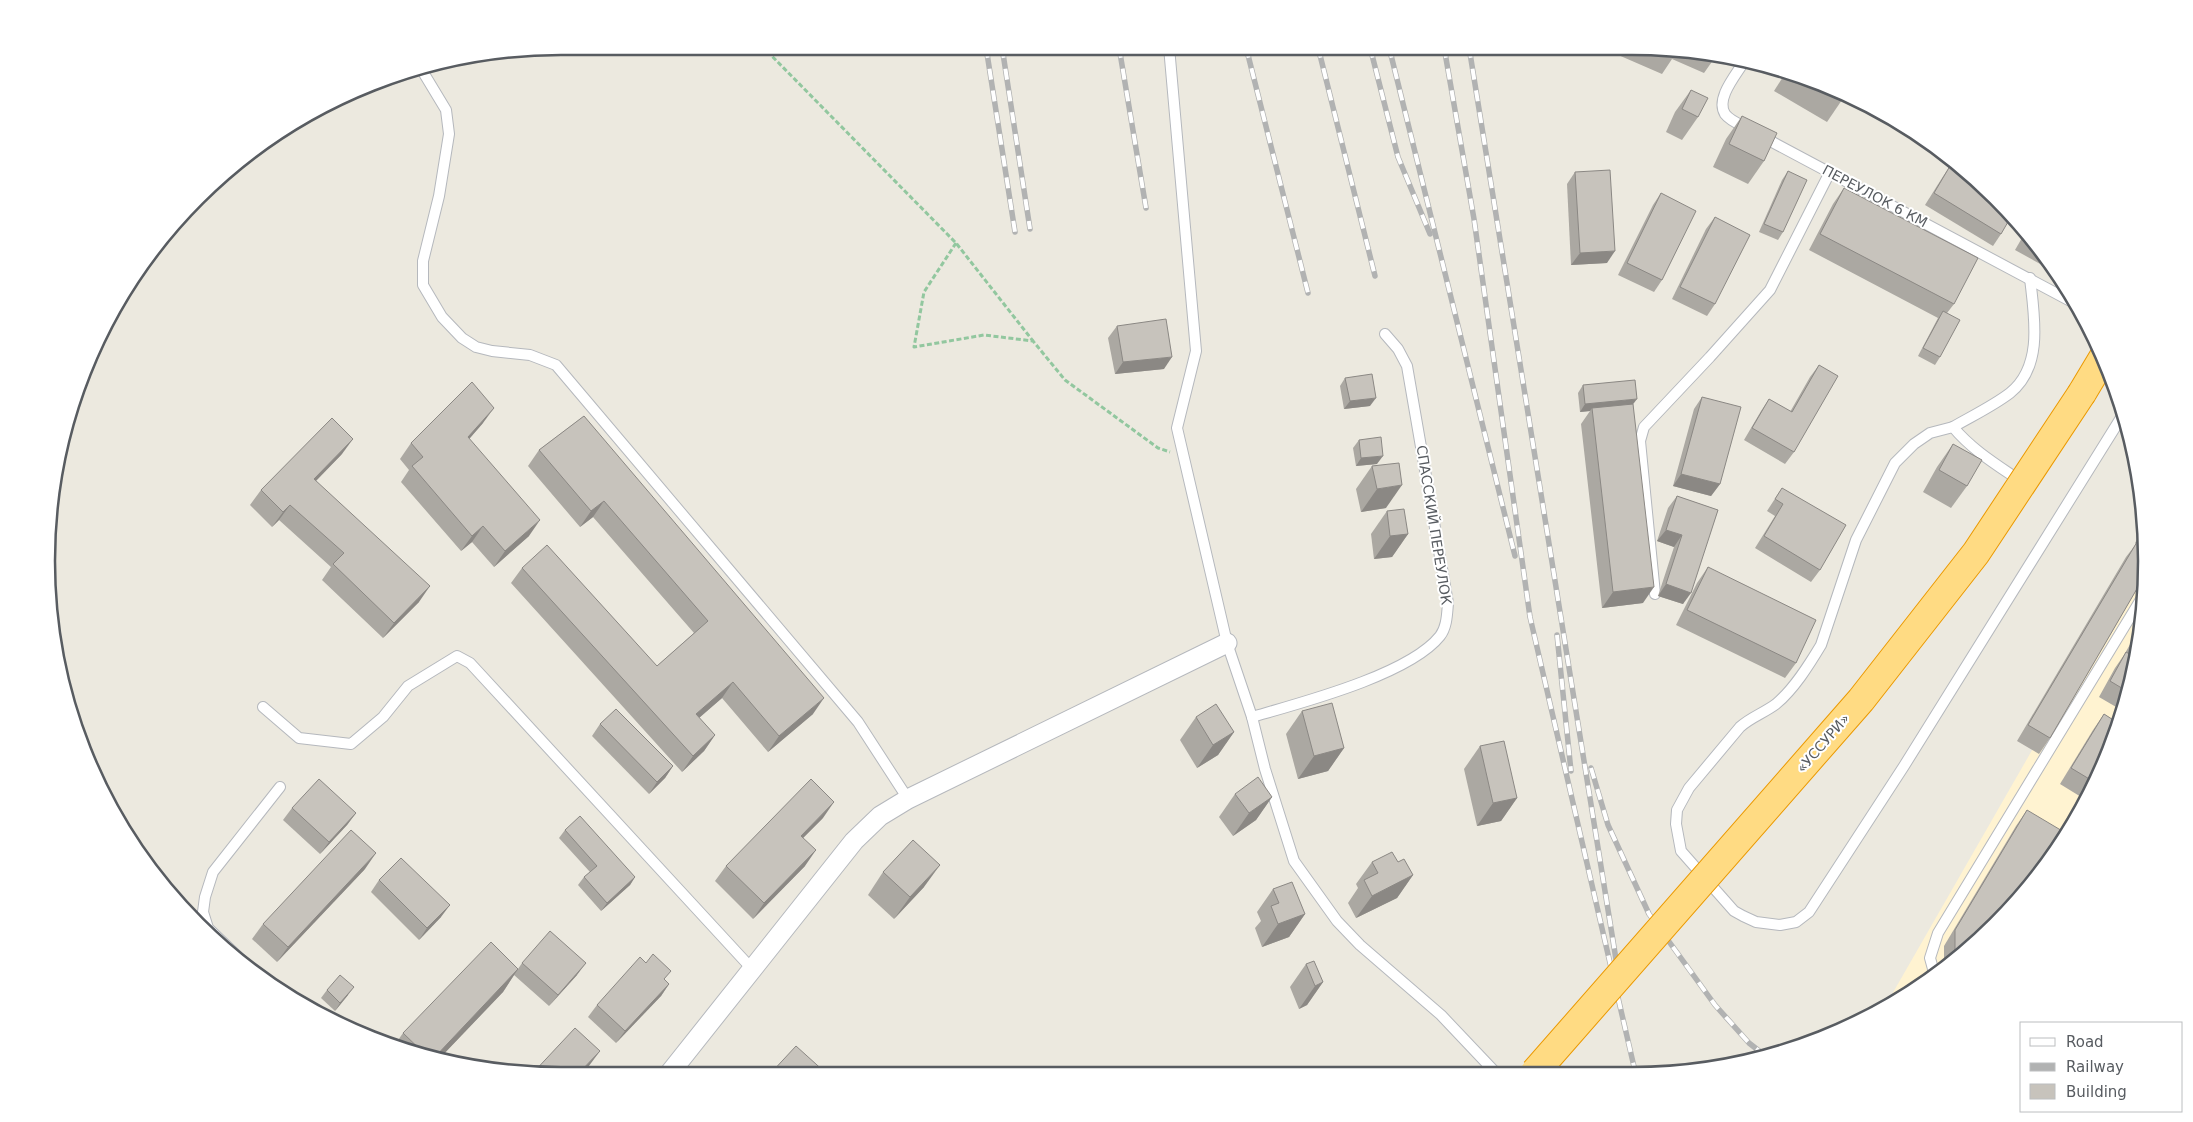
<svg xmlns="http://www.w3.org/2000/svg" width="2193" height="1122" font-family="'DejaVu Sans',sans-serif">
	<rect width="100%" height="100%" fill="#ece9df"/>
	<polygon fill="#fff3d1" points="2144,555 2146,594 2129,694 2094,788 2019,900 1945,970 1887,1003"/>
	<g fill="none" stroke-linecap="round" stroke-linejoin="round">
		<defs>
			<g id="lane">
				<polyline points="1169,47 1196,351 1177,428 1227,643 1252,717 1265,769 1294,861 1337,921 1360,945 1441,1015 1495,1072"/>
				<path d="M1745,60c-8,14 -30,38 -20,54 5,7 16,11 24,15"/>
				<polyline points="420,67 446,110 449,134 439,196 423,261 423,285 442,317 462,338 476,347 492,351 530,355 556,365 858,722 908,799"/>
				<polyline points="1761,136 2078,305"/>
				<path d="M1953,427c19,-11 40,-21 57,-34 34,-27 24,-78 20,-115"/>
				<path d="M2022,482c-25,-17 -50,-32 -69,-55l-23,6 -16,11 -19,19 -39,77 -35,105c-12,20 -27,44 -45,59 -12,9 -25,13 -36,23l-51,61 -12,22 -1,14 5,27 53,60 9,5 13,6 24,3 16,-3 13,-10 95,-146 220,-353"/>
				<polyline points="1655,594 1640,441 1644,427 1710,357 1770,290 1830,172"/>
				<polyline points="263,707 299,738 351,744 383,717 408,686 457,656 470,663 753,970"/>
				<path d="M1252,717c48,-14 157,-42 188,-81 7,-9 7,-22 8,-33l-41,-237 -9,-17 -13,-15"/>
				<polyline points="248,966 208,928 203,912 205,897 213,872 280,787"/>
				<polyline points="1939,973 1933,969 1930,958 1938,933 2146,591"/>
			</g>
			<polyline id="street" points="669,1074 854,841 880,816 908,799 1227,643"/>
			<polyline id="highway" points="2082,393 2103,358"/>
		</defs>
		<use href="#lane" stroke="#b5b8bd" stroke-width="12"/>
		<use href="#street" stroke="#b5b8bd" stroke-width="21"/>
		<use href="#highway" stroke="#eb9900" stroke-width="30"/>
		<g stroke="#92c79f" stroke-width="3" stroke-dasharray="5 2.5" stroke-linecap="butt">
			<polyline points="762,46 956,243 1033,341"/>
			<polyline points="956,243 924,292 914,347 984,335 1033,341 1065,380 1158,448 1170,452"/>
		</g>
		<use href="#lane" stroke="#fff" stroke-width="10"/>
		<use href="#street" stroke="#fff" stroke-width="19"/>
		<use href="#highway" stroke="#ffdb83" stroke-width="28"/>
		<defs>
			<g id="rail">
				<polyline points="986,47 1015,232"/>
				<polyline points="1002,47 1030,229"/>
				<polyline points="1119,47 1146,208"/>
				<polyline points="1246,47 1308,293"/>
				<polyline points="1318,47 1375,276"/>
				<polyline points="1370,47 1398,157 1430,234"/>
				<polyline points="1389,47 1515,556"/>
				<polyline points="1444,47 1474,219 1530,617 1635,1071"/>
				<polyline points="1469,47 1619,978"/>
				<polyline points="1557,635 1571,771"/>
				<polyline points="1591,768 1608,825 1649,914 1715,1005 1749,1043 1763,1054"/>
			</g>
		</defs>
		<use href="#rail" stroke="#b1b2b2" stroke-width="5.5"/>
		<use href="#rail" stroke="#fff" stroke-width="4" stroke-dasharray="11" stroke-linecap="butt"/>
		<defs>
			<polyline id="highway-bridge" points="1535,1072 1861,700 1976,553 2082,393"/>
		</defs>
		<use href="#highway-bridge" stroke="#eb9900" stroke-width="30" stroke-linecap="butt"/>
		<use href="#highway-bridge" stroke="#ffdb83" stroke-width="28"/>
	</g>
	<g fill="#aba8a2">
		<polygon points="1611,47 1665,47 1716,56 1704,73 1672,59 1662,74 1609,51"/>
		<polygon points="1786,72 1846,94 1827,122 1774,91"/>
		<polygon points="1691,90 1698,117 1682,140 1666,132 1675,112"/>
		<polygon points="1742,116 1764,161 1748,184 1713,167 1726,139"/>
		<polygon points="1950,166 2001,234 1993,246 1925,205 1942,178"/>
		<polygon points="1788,171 1783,232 1778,240 1759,232 1782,180"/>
		<polygon points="1575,172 1607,263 1571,265 1567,184"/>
		<polygon points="1844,188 1954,304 1947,313 1940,357 1935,365 1918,356 1938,318 1809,250 1833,204"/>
		<polygon points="1661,193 1662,280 1654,292 1618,275 1653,205"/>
		<polygon points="1715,217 1715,304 1707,316 1672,299 1706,229"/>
		<polygon points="2026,231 2054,270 2053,271 2015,250"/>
		<polygon points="1117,326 1164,369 1115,374 1108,338"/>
		<polygon points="1819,365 1794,452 1785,464 1744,440 1761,411 1769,399 1790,412 1810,377"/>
		<polygon points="1345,378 1370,406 1344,409 1340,386"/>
		<polygon points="1583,385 1633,404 1643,603 1602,608 1581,424 1590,411 1580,412 1578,393"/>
		<polygon points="1702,397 1720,484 1711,496 1673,486 1694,409"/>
		<polygon points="584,416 813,714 768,752 722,698 699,718 715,735 704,751 682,772 511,583 522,568 657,666 694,633 593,517 580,527 528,466 539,450"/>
		<polygon points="483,423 469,439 529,536 494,567 472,542 461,551 401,482 409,470 400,459 411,443"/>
		<polygon points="1359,440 1377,464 1356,466 1353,448"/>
		<polygon points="1953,444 1967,486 1951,508 1923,492 1937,467"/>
		<polygon points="342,454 316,481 419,602 383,638 322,580 331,567 279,520 272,527 250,505 261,490"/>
		<polygon points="1372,466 1386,508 1361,512 1356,489"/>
		<polygon points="1782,488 1820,570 1811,582 1755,548 1775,516 1767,511"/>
		<polygon points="1677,496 1718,510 1683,604 1658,596 1674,547 1657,541 1668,508"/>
		<polygon points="1387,511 1408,534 1392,557 1374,559 1371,534"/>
		<polygon points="2143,528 2145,575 2050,738 2039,754 2017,741 2126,557 2136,544 2135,543"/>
		<polygon points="1708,567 1796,663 1785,678 1676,625 1697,583"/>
		<polygon points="2141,625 2129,694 2123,711 2099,697 2115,668 2124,655"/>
		<polygon points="1302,711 1344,748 1328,771 1298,779 1286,734"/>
		<polygon points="2104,714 2118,723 2094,788 2086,800 2060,784 2093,730"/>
		<polygon points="1196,717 1234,732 1218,755 1197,768 1180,740"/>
		<polygon points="600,724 673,766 665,778 649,794 592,736"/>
		<polygon points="1480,746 1517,798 1501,821 1477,826 1464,769"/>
		<polygon points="1235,794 1272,797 1256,820 1233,836 1219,817"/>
		<polygon points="292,808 356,813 347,825 320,854 283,820"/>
		<polygon points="2027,810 2019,900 1946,969 1944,968 1944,946 2016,826"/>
		<polygon points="823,818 803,838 805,866 753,919 715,881 726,866"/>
		<polygon points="565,830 635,877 630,885 601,911 578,885 584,877 590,872 559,838"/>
		<polygon points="1372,862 1398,862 1413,875 1397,898 1356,918 1348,903 1358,888 1356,884"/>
		<polygon points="365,869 277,962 252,939 263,924"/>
		<polygon points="883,872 924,887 894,919 868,895"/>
		<polygon points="379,880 441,917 419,940 371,892"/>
		<polygon points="1273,889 1305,914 1289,937 1262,947 1255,928 1261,921 1257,912"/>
		<polygon points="522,963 577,975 549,1006 514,975 503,992 438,1060 428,1058 394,1046 403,1033 518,969"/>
		<polygon points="1306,964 1323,982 1307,1005 1299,1009 1290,987"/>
		<polygon points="664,980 669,984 661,996 616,1043 588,1017 597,1005"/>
		<polygon points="327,990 348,995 335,1011 321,998"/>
	</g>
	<g fill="#8b8884">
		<polygon points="1615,251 1607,263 1571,265 1580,253"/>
		<polygon points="1172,357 1164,369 1115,374 1123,362"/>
		<polygon points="1376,398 1370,406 1344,409 1350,401"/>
		<polygon points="1637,399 1631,407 1592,408 1590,411 1580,412 1585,404"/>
		<polygon points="494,408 483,423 457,453 468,437"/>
		<polygon points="353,439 342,454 303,494 314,479"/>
		<polygon points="1383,456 1377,464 1356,466 1361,458"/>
		<polygon points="1681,474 1720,484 1711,496 1673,486"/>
		<polygon points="1402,485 1386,508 1361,512 1377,489"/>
		<polygon points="604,501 593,517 580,527 591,511"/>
		<polygon points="290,505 279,520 272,527 283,512"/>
		<polygon points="540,520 529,536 494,567 505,551"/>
		<polygon points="483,526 472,542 461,551 472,536"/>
		<polygon points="1666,530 1682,535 1674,547 1657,541"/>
		<polygon points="1408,534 1392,557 1374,559 1390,536"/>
		<polygon points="1666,584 1691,593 1683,604 1658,596"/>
		<polygon points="430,586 419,602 383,638 394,623"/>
		<polygon points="1654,587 1643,603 1602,608 1613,592"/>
		<polygon points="733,682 722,698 685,730 696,714"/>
		<polygon points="824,698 813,714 768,752 779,736"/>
		<polygon points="1234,732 1218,755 1197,768 1213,745"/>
		<polygon points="715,735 704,751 682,772 693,756"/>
		<polygon points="1344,748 1328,771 1298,779 1314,756"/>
		<polygon points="673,766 665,778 649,794 657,782"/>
		<polygon points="1272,797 1256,820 1233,836 1249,813"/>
		<polygon points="1517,798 1501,821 1477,826 1493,803"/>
		<polygon points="834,802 823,818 790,851 801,836"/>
		<polygon points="356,813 347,825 320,854 329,842"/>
		<polygon points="816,850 805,866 753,919 764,903"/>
		<polygon points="376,853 365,869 277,962 288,947"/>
		<polygon points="940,865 924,887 894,919 910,897"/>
		<polygon points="1413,875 1397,898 1356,918 1372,896"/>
		<polygon points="635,877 630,885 601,911 607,903"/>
		<polygon points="450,905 441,917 419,940 427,928"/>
		<polygon points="1305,914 1289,937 1262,947 1278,924"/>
		<polygon points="586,963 577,975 549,1006 558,995"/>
		<polygon points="518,969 503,992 438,1060 433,1059"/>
		<polygon points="1323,982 1307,1005 1299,1009 1315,986"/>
		<polygon points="669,984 661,996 616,1043 625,1031"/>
		<polygon points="354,987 348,995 335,1011 340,1003"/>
		<polygon points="600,1051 583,1074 577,1075"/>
	</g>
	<g fill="#c7c3bc" stroke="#8b8884">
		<polygon points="1815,82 1846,94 1843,99"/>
		<polygon points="1691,90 1708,98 1698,117 1682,109"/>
		<polygon points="1742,116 1777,133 1764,161 1729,144"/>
		<polygon points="1950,166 1977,182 2012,215 2001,234 1934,193"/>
		<polygon points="1610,170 1615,251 1580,253 1575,172"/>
		<polygon points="1788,171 1807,180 1783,232 1764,224"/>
		<polygon points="1844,188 1978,258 1954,304 1820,234"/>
		<polygon points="1661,193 1696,211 1662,280 1627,263"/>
		<polygon points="1715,217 1750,235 1715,304 1680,287"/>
		<polygon points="1943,311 1960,320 1940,357 1923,348"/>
		<polygon points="1166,319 1172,357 1123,362 1117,326"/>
		<polygon points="1819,365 1838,376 1794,452 1752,428 1769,399 1792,412"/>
		<polygon points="1372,374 1376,398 1350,401 1345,378"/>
		<polygon points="1635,380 1637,399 1585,404 1583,385"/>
		<polygon points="472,382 494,408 468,437 540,520 505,551 483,526 472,536 412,466 423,457 411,443"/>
		<polygon points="1702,397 1741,407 1720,484 1681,474"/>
		<polygon points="1633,404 1654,587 1613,592 1592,408"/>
		<polygon points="584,416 824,698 779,736 733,682 696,714 715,735 693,756 522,568 547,545 657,666 708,621 604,501 591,511 539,450"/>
		<polygon points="332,418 353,439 314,479 430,586 394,623 333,564 344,553 290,505 283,512 261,490"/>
		<polygon points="1381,437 1383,456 1361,458 1359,440"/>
		<polygon points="1953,444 1982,460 1967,486 1939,470"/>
		<polygon points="1399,463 1402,485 1377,489 1372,466"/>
		<polygon points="1782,488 1846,525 1820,570 1764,536 1783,504 1775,499"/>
		<polygon points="1677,496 1718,510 1691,593 1666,584 1682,535 1666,530"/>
		<polygon points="1404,509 1408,534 1390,536 1387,511"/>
		<polygon points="2144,530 2144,537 2141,535"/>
		<polygon points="2137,542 2144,546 2145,575 2050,738 2028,725"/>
		<polygon points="1708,567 1816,620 1796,663 1687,610"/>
		<polygon points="2140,630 2138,641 2135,639"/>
		<polygon points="2126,652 2135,657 2130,693 2110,681"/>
		<polygon points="1332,703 1344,748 1314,756 1302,711"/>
		<polygon points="1216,704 1234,732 1213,745 1196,717"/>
		<polygon points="616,709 673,766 657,782 600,724"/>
		<polygon points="2104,714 2118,723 2096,783 2071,768"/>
		<polygon points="1504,741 1517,798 1493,803 1480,746"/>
		<polygon points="1258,777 1272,797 1249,813 1235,794"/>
		<polygon points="319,779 356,813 329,842 292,808"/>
		<polygon points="811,779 834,802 801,836 816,850 764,903 726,866"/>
		<polygon points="2027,810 2064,832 2019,900 1960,955 1955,952 1955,930"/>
		<polygon points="580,816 635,877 607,903 584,877 597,866 565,830"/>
		<polygon points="351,830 376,853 288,947 263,924"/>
		<polygon points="913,840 940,865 910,897 883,872"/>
		<polygon points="1392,852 1398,862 1404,859 1413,875 1372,896 1364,880 1378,873 1372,862"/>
		<polygon points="401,858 450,905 427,928 379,880"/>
		<polygon points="1292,882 1305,914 1278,924 1271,906 1279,903 1273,889"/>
		<polygon points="550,931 586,963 558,995 522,963"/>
		<polygon points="491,942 518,969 433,1059 430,1059 403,1033"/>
		<polygon points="653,954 671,971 664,979 669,984 625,1031 597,1005 640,957 646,963"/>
		<polygon points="1314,961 1323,982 1315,986 1306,964"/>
		<polygon points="340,975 354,987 340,1003 327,990"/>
		<polygon points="575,1028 600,1051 577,1075 531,1075"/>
		<polygon points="796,1046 827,1074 770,1074"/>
	</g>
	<g text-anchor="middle" stroke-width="4" stroke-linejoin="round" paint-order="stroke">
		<g font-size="14" fill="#585c61" stroke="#fff">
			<text transform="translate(1875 196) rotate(28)" y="5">ПЕРЕУЛОК 6 КМ</text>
			<text transform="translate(1434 525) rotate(81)" y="5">СПАССКИЙ ПЕРЕУЛОК</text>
			<text transform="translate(1823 743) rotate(-49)" y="5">«УССУРИ»</text>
		</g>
	</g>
	<path d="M0 0H2193V1122H0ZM561 55H1632A506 506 0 0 1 2138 561V561A506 506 0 0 1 1632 1067H561A506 506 0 0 1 55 561V561A506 506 0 0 1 561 55Z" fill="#fff" fill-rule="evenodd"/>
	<path fill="none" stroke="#585c61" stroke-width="2.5" d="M561 55H1632A506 506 0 0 1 2138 561V561A506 506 0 0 1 1632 1067H561A506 506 0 0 1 55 561V561A506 506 0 0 1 561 55Z"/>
	<rect x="2020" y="1022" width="162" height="90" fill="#ffffff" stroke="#bcbec0"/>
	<rect x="2030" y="1038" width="25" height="8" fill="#ffffff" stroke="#bcbec0"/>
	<text x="2066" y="1047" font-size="15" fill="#585c61">Road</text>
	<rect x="2030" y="1063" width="25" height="8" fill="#b1b2b2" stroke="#bcbec0"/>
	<text x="2066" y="1072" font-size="15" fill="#585c61">Railway</text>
	<rect x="2030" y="1084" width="25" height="15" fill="#c7c3bc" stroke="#bcbec0"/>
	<text x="2066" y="1097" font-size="15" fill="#585c61">Building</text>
</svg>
